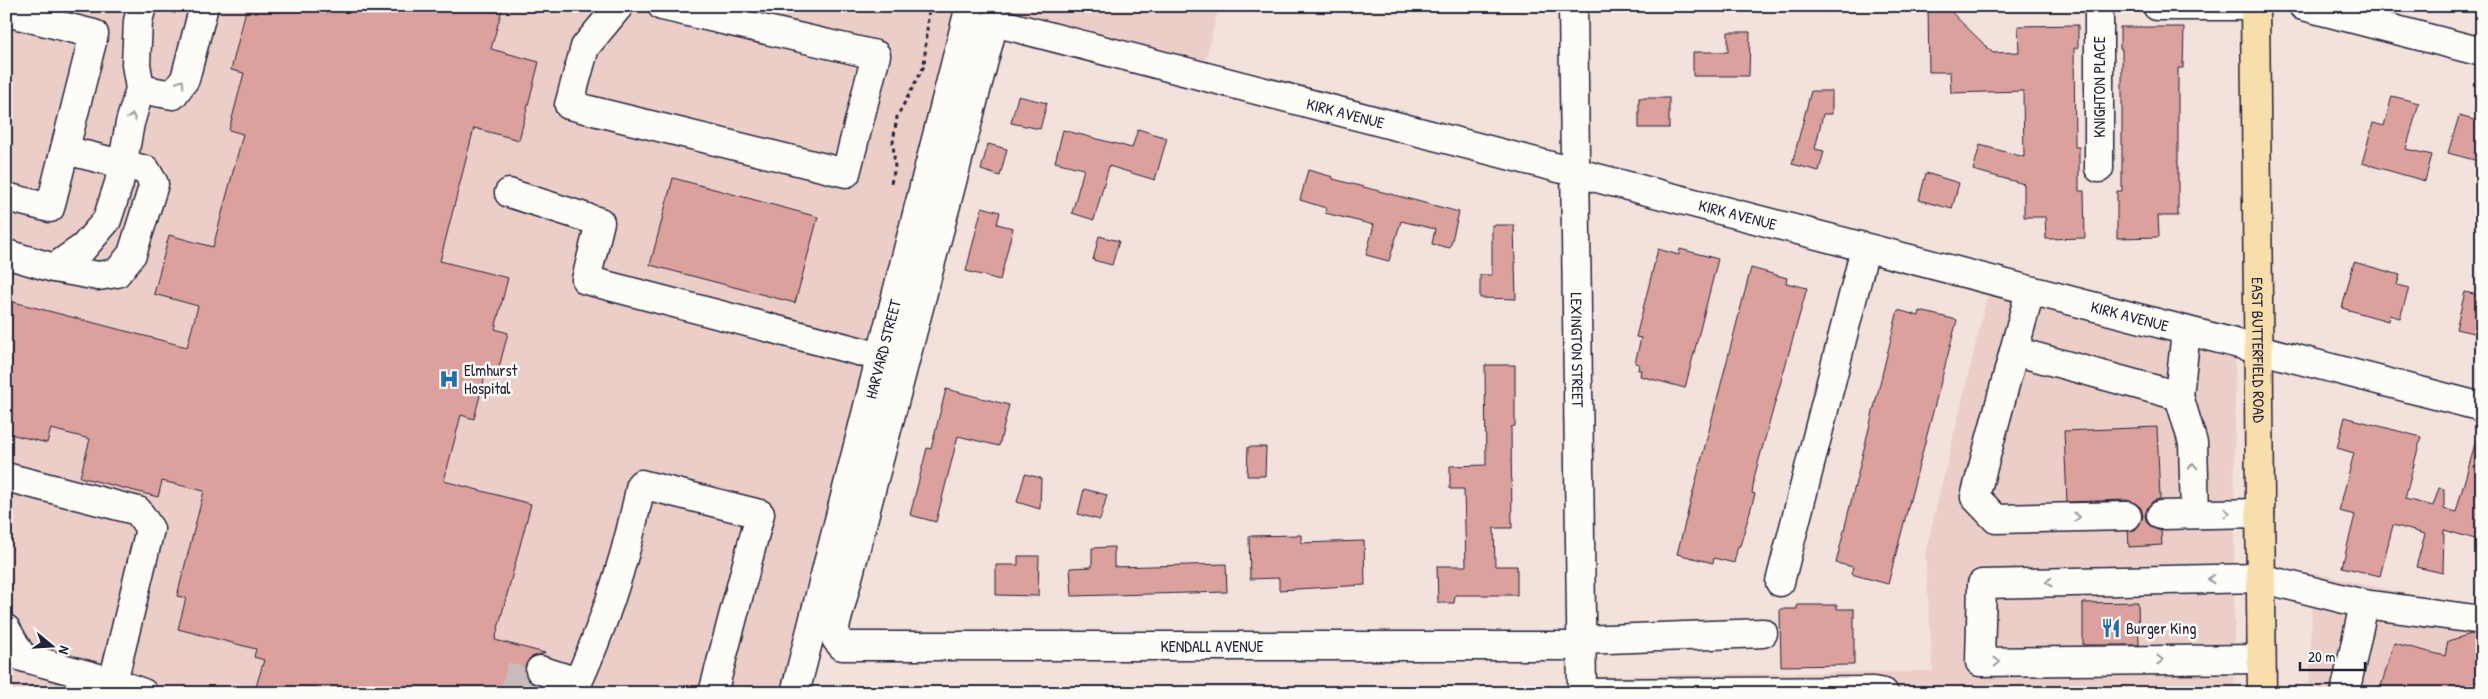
<svg xmlns="http://www.w3.org/2000/svg" width="2488" height="699" font-family="'Patrick Hand',sans-serif">
	<rect width="100%" height="100%" fill="#f3e1dc"/>
	<filter id="ink" filterUnits="userSpaceOnUse"><feTurbulence type="fractalNoise" baseFrequency=".02" numOctaves="2"/><feDisplacementMap in="SourceGraphic" scale="10" xChannelSelector="R" yChannelSelector="G"/><feConvolveMatrix kernelMatrix="1 2 1 2 8 2 1 2 1" color-interpolation-filters="sRGB"/></filter>
	<g filter="url(#ink)">
		<g fill="#eccec9">
			<polygon points="6,6 1219,6 1204,66 987,10 811,693 6,693"/>
			<polygon points="1989,289 2235,356 2234,693 1597,693 1597,676 1933,671 1925,554"/>
			<polygon points="2313,573 2482,611 2482,693 2309,693"/>
		</g>
		<g fill="#dca19d" stroke="#22223b">
			<polygon points="247,6 503,6 491,49 539,62 519,140 474,128 440,261 508,278 495,329 508,333 497,375 486,372 474,419 461,415 444,481 531,504 495,640 545,653 530,658 525,666 525,673 528,680 537,685 535,693 279,693 256,687 264,660 254,657 256,649 178,629 186,598 177,596 204,491 162,481 158,497 80,477 90,439 51,429 47,443 6,433 6,300 187,347 198,306 154,294 169,235 213,247 243,134 229,130 244,73 231,70"/>
			<polygon points="1928,6 1945,6 1993,53 2019,52 2018,26 2078,25 2078,48 2074,48 2075,147 2079,147 2079,191 2084,191 2085,238 2046,239 2045,217 2024,217 2024,184 1973,170 1980,145 2024,157 2023,91 1951,93 1950,72 1929,72"/>
			<polygon points="2120,27 2184,27 2183,68 2178,68 2178,216 2158,216 2159,237 2117,238 2117,191 2122,191 2122,49 2120,49"/>
			<polygon points="1728,32 1750,32 1749,76 1693,76 1693,52 1728,52"/>
			<polygon points="1811,91 1832,91 1832,114 1823,114 1815,149 1824,151 1819,171 1792,164"/>
			<polygon points="1018,96 1047,103 1040,129 1011,123"/>
			<polygon points="2392,96 2419,103 2406,149 2432,155 2425,181 2362,163 2373,123 2384,126"/>
			<rect x="1639" y="98" width="30" height="30"/>
			<polygon points="2459,116 2482,122 2482,162 2448,153"/>
			<polygon points="1138,129 1167,138 1155,180 1109,166 1094,220 1072,213 1084,169 1055,162 1063,130 1132,148"/>
			<polygon points="988,144 1007,149 1000,176 981,170"/>
			<polygon points="1308,170 1333,177 1333,179 1459,212 1450,248 1432,244 1435,229 1401,221 1389,261 1366,255 1374,225 1325,213 1326,208 1300,200"/>
			<polygon points="1926,173 1959,183 1952,209 1919,200"/>
			<polygon points="673,178 818,217 795,303 650,265"/>
			<polygon points="982,207 1000,212 997,224 1013,228 1000,280 966,271"/>
			<polygon points="1492,225 1514,225 1516,299 1480,298 1480,275 1492,275"/>
			<polygon points="1099,236 1119,241 1112,265 1093,260"/>
			<polygon points="1658,249 1679,255 1680,249 1718,259 1685,388 1640,376 1641,370 1638,370 1639,364 1635,363 1641,338 1636,337"/>
			<polygon points="2354,262 2400,275 2397,285 2409,288 2400,318 2389,315 2388,321 2342,308"/>
			<polygon points="1751,268 1787,278 1786,283 1807,288 1755,474 1752,493 1755,494 1740,546 1738,546 1734,563 1714,558 1713,563 1677,554"/>
			<polygon points="2465,292 2482,296 2482,335 2456,329"/>
			<polygon points="1898,310 1919,316 1920,311 1957,320 1888,584 1851,574 1853,567 1836,563"/>
			<polygon points="1485,365 1515,365 1515,426 1511,427 1512,528 1494,528 1495,566 1517,566 1517,595 1455,595 1454,603 1438,603 1437,566 1466,566 1464,489 1450,489 1450,466 1486,465"/>
			<polygon points="946,389 1009,405 999,446 958,436 936,522 910,515 927,448 931,449"/>
			<polygon points="2345,417 2421,437 2405,499 2433,506 2439,488 2444,489 2444,509 2456,512 2476,440 2482,441 2482,541 2444,530 2443,573 2416,567 2425,534 2393,525 2380,576 2342,567 2355,515 2339,511 2354,453 2337,448"/>
			<polygon points="2157,427 2160,499 2153,501 2148,507 2145,516 2147,523 2153,528 2161,531 2162,545 2129,547 2128,531 2135,530 2140,524 2143,516 2141,508 2135,503 2127,500 2067,502 2064,431"/>
			<polygon points="1248,447 1266,447 1265,476 1247,476"/>
			<polygon points="1025,474 1041,478 1040,509 1017,502"/>
			<polygon points="1084,489 1107,495 1100,520 1078,514"/>
			<polygon points="1301,535 1301,543 1364,541 1365,585 1279,590 1279,578 1250,579 1249,536"/>
			<polygon points="1114,547 1114,567 1226,564 1227,592 1072,596 1070,568 1092,567 1092,548"/>
			<polygon points="1018,556 1039,556 1038,596 996,595 996,565 1018,565"/>
			<polygon points="2138,602 2139,645 2083,645 2083,603"/>
			<polygon points="1797,605 1837,605 1837,609 1854,609 1854,665 1781,666 1780,609 1797,609"/>
			<polygon points="2471,634 2482,635 2482,693 2379,693 2394,643 2445,656 2448,641"/>
		</g>
		<g fill="none" stroke-linecap="round" stroke-linejoin="round">
			<polyline stroke="#c9bbbc" stroke-width="28" stroke-dasharray="28 14" stroke-linecap="butt" points="514,693 522,665 540,670"/>
			<defs>
				<g id="minor">
					<polyline points="619,6 585,47 569,105 846,173 876,55 662,6"/>
					<path id="s1" d="M1573,6l9,687"/>
					<polyline points="2099,6 2099,168"/>
					<polyline points="2157,6 2255,6"/>
					<polyline points="2303,6 2482,52"/>
					<polyline points="6,12 94,34 50,208 6,197"/>
					<polyline points="140,89 173,95 185,79 204,6"/>
					<polyline points="509,193 600,222 586,280 881,357"/>
					<polyline points="6,254 54,268 84,247 107,220 119,183 130,123 140,89 136,64 138,21 142,6"/>
					<polyline points="54,268 98,276 117,273 132,254 154,184 146,170 65,150"/>
					<polyline points="2030,291 1975,497 1996,519 2127,516"/>
					<polyline points="2186,331 2179,396 2193,443 2195,514"/>
					<polyline points="2014,351 2179,396"/>
					<polyline points="6,477 138,511 150,529 113,682"/>
					<polyline points="2161,515 2260,513"/>
					<polyline points="1780,582 1865,249"/>
					<polyline points="6,629 22,657 113,682 143,693"/>
					<polyline points="1582,640 1763,633"/>
					<path id="s2" d="M1582,646h-740l-6,-7 -1,-12 159,-605 1488,385"/>
					<polyline points="2261,659 1980,662 1982,584 2260,578 2364,604 2482,620"/>
					<polyline points="540,670 578,682"/>
					<path d="M573,693c31,-67 54,-137 68,-209l119,30 -47,179"/>
					<path id="s3" d="M795,693l175,-687"/>
					<polyline points="1586,693 1873,691 1884,693"/>
					<polyline points="2345,693 2364,604"/>
				</g>
				<g id="major">
					<path id="s4" d="M2255,6l7,687"/>
				</g>
			</defs>
			<use href="#minor" stroke="#22223b" stroke-width="31"/>
			<use href="#major" stroke="#22223b" stroke-width="31"/>
			<g stroke="#22223b" stroke-width="3" stroke-dasharray="4 4" stroke-linecap="butt">
				<polyline points="164,10 178,13"/>
				<polyline points="891,183 895,168 893,142 897,117 924,66 929,6"/>
			</g>
			<use href="#minor" stroke="#fdfcf7" stroke-width="28"/>
			<use href="#major" stroke="#f8deab" stroke-width="28"/>
		</g>
		<defs><path id="oneway-chevron" d="M-2-3.5L2.5 0L-2 3.5" fill="none" stroke-width="1.6" stroke-linecap="round" stroke-linejoin="round" transform="scale(1.25)"/></defs>
		<g stroke="#9a9aa2">
			<use href="#oneway-chevron" transform="translate(181 83) rotate(-58)"/>
			<use href="#oneway-chevron" transform="translate(132 117) rotate(-75)"/>
			<use href="#oneway-chevron" transform="translate(2193 466) rotate(-91)"/>
			<use href="#oneway-chevron" transform="translate(2227 513) rotate(-1)"/>
			<use href="#oneway-chevron" transform="translate(2077 517) rotate(-1)"/>
			<use href="#oneway-chevron" transform="translate(2211 579) rotate(179)"/>
			<use href="#oneway-chevron" transform="translate(2049 582) rotate(179)"/>
			<use href="#oneway-chevron" transform="translate(2160 660) rotate(-1)"/>
			<use href="#oneway-chevron" transform="translate(1997 662) rotate(-1)"/>
		</g>
	</g>
	<defs>
		<symbol id="hospital-bare" viewBox="-9 -9 18 18"><path d="M-5-5h3v3.5h4V-5h3V5h-3V1.5h-4V5h-3Z" fill="#1f6fb2" stroke="#fdfcf7" stroke-width="2.5" paint-order="stroke"/></symbol>
		<symbol id="restaurant-bare" viewBox="-9 -9 18 18"><path d="M-5-6h1v4h1v-4h1v4h1v-4h1v5L-1.5 .5V6h-2V.5L-5-1ZM5-6V6H3V1.5H1.5Q1.5-4 5-6Z" fill="#1f6fb2" stroke="#fdfcf7" stroke-width="2.5" paint-order="stroke"/></symbol>
	</defs>
	<g fill-rule="evenodd">
		<use href="#hospital-bare" x="435" y="365" width="28" height="28"/>
		<use href="#restaurant-bare" x="2097" y="614" width="28" height="28"/>
	</g>
	<g text-anchor="middle" stroke-width="5" stroke-linejoin="round" paint-order="stroke">
		<g font-size="16" fill="#22223b" stroke="#fdfcf7">
			<text transform="translate(2099 87) rotate(-90)" y="6">KNIGHTON PLACE</text>
			<text dy="6" stroke="none"><textPath href="#s2" startOffset="1750">KIRK AVENUE</textPath></text>
			<text dy="6" stroke="none"><textPath href="#s2" startOffset="2155">KIRK AVENUE</textPath></text>
			<text dy="6" stroke="none"><textPath href="#s2" startOffset="2560">KIRK AVENUE</textPath></text>
			<text dy="6" stroke="none"><textPath href="#s3" startOffset="355">HARVARD STREET</textPath></text>
			<text dy="6" stroke="none"><textPath href="#s1" startOffset="344">LEXINGTON STREET</textPath></text>
			<text dy="6" stroke="none"><textPath href="#s4" startOffset="344">EAST BUTTERFIELD ROAD</textPath></text>
			<text x="1212" y="652">KENDALL AVENUE</text>
		</g>
		<g font-size="16" fill="#22223b" stroke="#fdfcf7" text-anchor="start">
			<text x="464" y="376">Elmhurst<tspan x="464" dy="18">Hospital</tspan></text>
			<text x="2126" y="634">Burger King</text>
		</g>
	</g>
	<rect width="2488" height="699" fill="none" stroke="#fdfcf7" stroke-width="25"/>
	<rect x="12" y="12" width="2463" height="674" fill="none" stroke="#22223b" stroke-width="2" filter="url(#ink)"/>
	<g transform="translate(52 646) rotate(108)" stroke="#fdfcf7" stroke-width="4" paint-order="stroke">
	<path d="M0-4L9 19L0 12L-9 19Z" fill="#22223b"/>
	<text y="-8" font-size="14" font-weight="bold" text-anchor="middle" fill="#22223b">N</text>
	</g>
	<path d="M2300 662v8h65v-8" fill="none" stroke="#22223b" stroke-width="2.5"/>
	<text x="2308" y="662" font-size="15" fill="#22223b" stroke="#fdfcf7" stroke-width="4" paint-order="stroke">20 m</text>
</svg>
